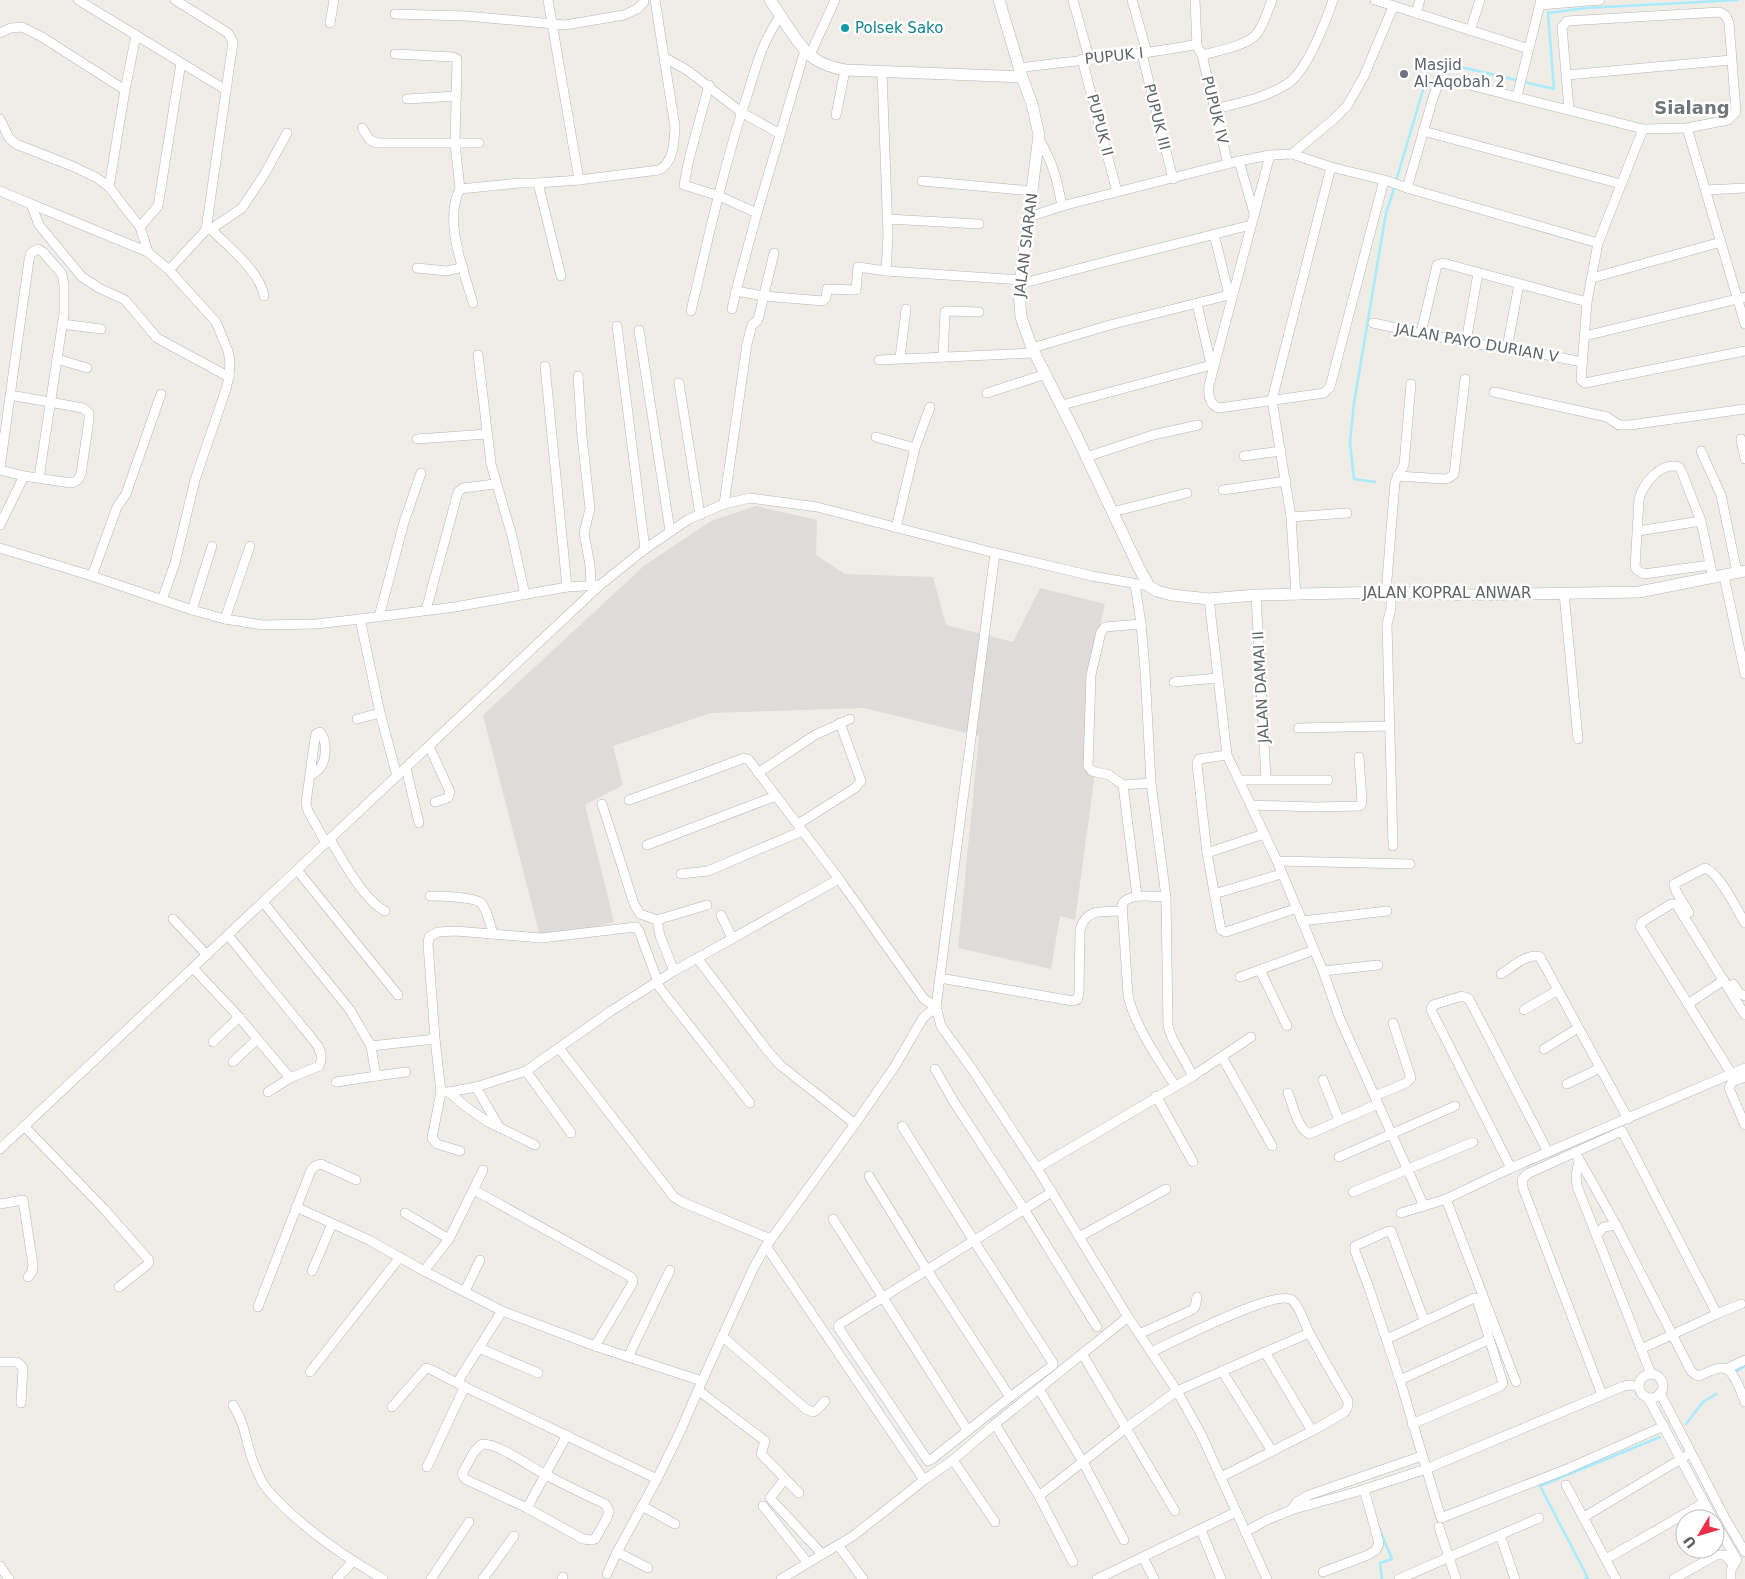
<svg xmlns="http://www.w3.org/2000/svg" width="1745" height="1579" font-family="'DejaVu Sans',sans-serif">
	<rect width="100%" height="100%" fill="#f0ece6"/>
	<polygon fill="#dfdbd8" points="756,506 817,520 816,555 845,574 933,577 946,625 1013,642 1040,588 1105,604 1088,677 1094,780 1075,920 1060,916 1051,969 958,948 979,736 864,708 711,713 613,746 623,785 585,805 614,922 541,940 483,715 645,565 711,521"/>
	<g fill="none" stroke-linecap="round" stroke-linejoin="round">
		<g stroke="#a8ebff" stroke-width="2.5">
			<polyline points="1396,181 1428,73 1435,65 1448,64 1554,89 1548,13 1586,8 1738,0"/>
			<polyline points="1375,482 1354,479 1350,443 1354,403 1386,213 1395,186"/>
			<polyline points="1737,1371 1745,1366"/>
			<polyline points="1686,1424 1703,1402 1716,1394"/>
			<polyline points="1379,1528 1392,1559 1380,1563 1382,1579"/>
			<polyline points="1585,1579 1588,1578 1540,1486 1660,1437"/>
		</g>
		<defs>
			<g id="minor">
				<polyline points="78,0 226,90"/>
				<polyline points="175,0 228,33 233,42 206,230"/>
				<polyline points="548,0 579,180"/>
				<polyline points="1073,0 1089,58"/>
				<polyline points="1132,0 1147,53"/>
				<polyline points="1195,0 1197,46"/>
				<polyline points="1375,0 1529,49"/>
				<polyline points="1540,5 1600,0"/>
				<polyline points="1416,13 1420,0"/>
				<polyline points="395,14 466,16 565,25 624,15 637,9 644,2"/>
				<polyline points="330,23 334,0"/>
				<polyline points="1470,31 1480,0"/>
				<polyline points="0,33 11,28 22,27 42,37 125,90"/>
				<polyline points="805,50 757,213 736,291 764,296 823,301 826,298 827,289 856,290 858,267 886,271"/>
				<polyline points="395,54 453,57 457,59 455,143 479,143"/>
				<polyline points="1142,54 1173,179"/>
				<polyline points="810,55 835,0"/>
				<path d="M1202,55c15,-4 47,-9 56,-23 6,-9 10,-22 14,-32"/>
				<polyline points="665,58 687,70 741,112 780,134"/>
				<polyline points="1082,59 1117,192"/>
				<path d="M1019,68c58,-8 117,-12 174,-23l4,1 5,9 26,109"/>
				<polyline points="882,72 888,235 886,271 1021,280"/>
				<polyline points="1567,75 1731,60"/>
				<polyline points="709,85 689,159 684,185 719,196 757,213"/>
				<polyline points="1517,96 1541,0"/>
				<polyline points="407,99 457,96"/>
				<path d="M1214,109c25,-6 51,-11 73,-25 19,-11 39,-63 46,-84"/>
				<polyline points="836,115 845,70"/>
				<polyline points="0,119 9,138 16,144 72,166 97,178 109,187 140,227 148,252"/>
				<polyline points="362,128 370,140 377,143 455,143 460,189"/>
				<polyline points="1687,128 1745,324"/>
				<polyline points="1643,129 1598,243 1587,302 1581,380 1585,383 1745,351"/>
				<polyline points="1423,131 1621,184"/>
				<path d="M1039,139c14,24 18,40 23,67"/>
				<polyline points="1292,154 1331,167 1388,181 1407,188 1598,243"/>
				<path d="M1270,155l-61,230c-1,10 0,20 10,23l105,-15 6,-6 54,-207"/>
				<polyline points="1239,161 1254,213"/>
				<polyline points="922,181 1033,191"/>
				<polyline points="538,183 561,276"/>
				<polyline points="109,187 125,90 136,35"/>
				<polyline points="1407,188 1433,98 1438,84 1446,79 1643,129 1687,128 1728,120 1736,112 1729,23 1726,16 1720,12 1567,21 1562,27 1569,109"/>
				<polyline points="1706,190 1745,188"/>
				<polyline points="0,191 31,204 39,225 82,277 99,288 125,300 157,338 229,377 226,389 195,480 175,563 162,600"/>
				<polyline points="31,204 148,252 169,270 216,322 228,351 230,362 229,377"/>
				<polyline points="1029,217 1062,206 1239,161 1270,155 1292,154 1334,119 1347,106 1364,76 1393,7"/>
				<polyline points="887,219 979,224"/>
				<polyline points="140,227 158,206 181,63"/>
				<path d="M211,229c17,18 49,42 53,67"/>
				<polyline points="1214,234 1229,295"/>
				<polyline points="417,268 447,271 463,267"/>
				<polyline points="169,270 206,230 211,229 242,208 264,175 287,133"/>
				<polyline points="1592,278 1721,242"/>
				<polyline points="1020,284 1116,259 1251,225"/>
				<path d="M473,303c-9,-32 -30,-83 -13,-114l59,-6h19l41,-3 80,-10c15,-8 15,-28 16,-43l-20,-127"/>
				<polyline points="1197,304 1211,364"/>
				<polyline points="732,309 736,291"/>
				<path d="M691,311c17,-71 32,-142 55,-212 10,-31 15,-56 35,-84"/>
				<polyline points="1373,323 1463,342 1532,352 1582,362"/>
				<polyline points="62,324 101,329"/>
				<polyline points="617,326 645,549"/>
				<polyline points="639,330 670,531"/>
				<polyline points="1421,333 1437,265 1443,263 1587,302"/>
				<polyline points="1585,336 1745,297"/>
				<polyline points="1466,342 1478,273"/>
				<polyline points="1032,348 1110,325 1233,294"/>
				<polyline points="1507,348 1519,284"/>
				<polyline points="478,355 491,464 512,536 525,595"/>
				<polyline points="943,357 945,312 948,311 979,312"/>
				<polyline points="900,358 906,309"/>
				<polyline points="57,359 87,368"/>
				<polyline points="879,360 1034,353"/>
				<polyline points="545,366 567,587"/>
				<polyline points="578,376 582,437 590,509 584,533 590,565 591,584"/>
				<polyline points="679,383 700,515"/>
				<polyline points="1494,392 1607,417 1619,425 1630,425 1745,409"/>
				<polyline points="987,393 1046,374"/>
				<polyline points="1062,405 1215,364"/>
				<polyline points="876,437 915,448"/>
				<polyline points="417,439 487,434"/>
				<polyline points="1741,439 1745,459"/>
				<polyline points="1701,451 1721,495 1737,572"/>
				<polyline points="1244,456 1281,451"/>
				<polyline points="1086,457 1153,435 1198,425"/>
				<polyline points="0,468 29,260 31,253 38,249 43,252 62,274 64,285 64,313 39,478"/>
				<path d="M0,470l24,6 47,7c6,-1 8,-4 10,-9l8,-54v-7l-6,-5 -73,-13"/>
				<polyline points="1397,476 1444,479 1449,478 1454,474 1465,379"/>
				<polyline points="1223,490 1286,481"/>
				<polyline points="724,504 747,344 752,325 758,320 774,253"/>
				<polyline points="1112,512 1187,493"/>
				<polyline points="1291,517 1347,513"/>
				<polyline points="0,525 24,476"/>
				<polyline points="896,528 915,448 930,407"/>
				<polyline points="1638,531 1701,521"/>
				<polyline points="0,548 92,576 192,610 225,619 263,625 316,624 360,619 455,607 567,587 600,585"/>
				<polyline points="995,553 936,1007 941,1026 972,1069 1037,1168 1128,1317 1177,1391 1201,1434 1267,1579"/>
				<path d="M1710,565l-66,9 -7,-4 -2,-3 4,-68c4,-15 22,-38 40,-32l2,3 20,51 12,57"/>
				<polyline points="92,576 117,507 126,494 161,394"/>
				<polyline points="1724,576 1745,674"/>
				<polyline points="1135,584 1141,624 1145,671 1151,783 1166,897 1168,1026 1172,1038 1193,1076"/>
				<polyline points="1386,592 1395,482 1404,465 1411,384"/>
				<polyline points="1391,593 1391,609 1387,624 1393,846"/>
				<polyline points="1564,593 1578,739"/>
				<polyline points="1256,595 1266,779"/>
				<polyline points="1296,595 1291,517 1272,400 1331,167"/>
				<polyline points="1209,599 1227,755 1277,861 1323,971 1340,1019 1424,1206 1446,1199 1511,1168 1745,1068"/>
				<polyline points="192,610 212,546"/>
				<polyline points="426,610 458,492 463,488 495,484"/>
				<polyline points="379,617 404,522 421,473"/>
				<polyline points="225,619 250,546"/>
				<polyline points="360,619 380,713 397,776"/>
				<polyline points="1174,682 1217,678"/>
				<polyline points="357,719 380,713"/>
				<polyline points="1298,728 1389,726"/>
				<polyline points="429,746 450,792 448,798 435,802"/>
				<polyline points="1227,755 1199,759 1197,764 1207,853 1221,930 1226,932 1297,908"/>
				<polyline points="406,768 419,823"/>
				<polyline points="758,773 815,735 850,719"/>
				<path d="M311,775c3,-2 7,-4 9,-7 7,-9 7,-28 0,-36l-4,2 -1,4 -9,65 2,8 18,32"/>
				<polyline points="1239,780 1328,780"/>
				<polyline points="1123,785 1151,783"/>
				<polyline points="629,800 707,772 744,758 748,759 839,879 924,999 936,1007"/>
				<polyline points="602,804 634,904 640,914 657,920"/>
				<polyline points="1251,805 1315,807 1360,806 1362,802 1359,757"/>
				<polyline points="798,824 855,788 861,781 840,723"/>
				<path d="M330,839c12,21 34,61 55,72"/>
				<polyline points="647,845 776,796"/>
				<polyline points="1207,853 1264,834"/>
				<polyline points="1277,861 1410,864"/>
				<polyline points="297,870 398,995"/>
				<polyline points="681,874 708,871 802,831"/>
				<polyline points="1214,894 1281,874"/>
				<path d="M430,896c10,0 45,1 51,7 7,8 9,21 12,31"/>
				<polyline points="1137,896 1123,785 1109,775 1092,771 1088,766 1091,675 1101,632 1105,627 1141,624"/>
				<path d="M1166,897c-12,0 -36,-5 -44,7l6,91c6,30 31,65 47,91"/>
				<polyline points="263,902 350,1010 371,1046 435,1039 428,944 429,937 438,932 456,931 541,938 636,927 639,931 658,982"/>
				<path d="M1689,913l-13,-22 -2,-7 31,-16c14,4 32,42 40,55"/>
				<polyline points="721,915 732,938"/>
				<polyline points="173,919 207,955"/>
				<polyline points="1302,921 1387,911"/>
				<path d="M228,935l90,111c3,8 5,13 1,20l-29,12 -22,14"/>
				<polyline points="697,958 767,1050 780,1065 855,1124"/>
				<polyline points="193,968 239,1017 290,1078"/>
				<polyline points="1260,970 1287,1026"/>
				<polyline points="674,971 660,936 657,920 707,905"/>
				<polyline points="1323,971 1378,965"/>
				<path d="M1501,974c10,-6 27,-22 39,-17l88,162"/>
				<polyline points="1240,977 1314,950"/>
				<path d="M940,978l133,23 4,-1 2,-7 1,-63c6,-23 24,-18 43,-19"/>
				<polyline points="656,983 750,1103"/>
				<polyline points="1733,984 1739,993 1745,996"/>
				<polyline points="1688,1004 1724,980"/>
				<polyline points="1524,1010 1558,990"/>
				<polyline points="435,1039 441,1092"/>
				<polyline points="213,1042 239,1017"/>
				<polyline points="371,1046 376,1076 406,1072"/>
				<polyline points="559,1048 674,1197 682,1202 771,1239"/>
				<polyline points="1544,1049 1578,1028"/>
				<polyline points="1222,1057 1272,1146"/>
				<polyline points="233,1062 257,1039"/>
				<polyline points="935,1069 954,1102 1024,1209 1097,1327"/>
				<polyline points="526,1071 571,1133"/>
				<polyline points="1731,1073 1642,930 1640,927 1642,922 1671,904 1676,904 1745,1015"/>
				<polyline points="1745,1077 1732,1082 1729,1088 1745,1125"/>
				<polyline points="1323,1080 1339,1120"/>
				<polyline points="336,1082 376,1076"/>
				<polyline points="1567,1084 1600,1068"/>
				<polyline points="476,1087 499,1127"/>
				<polyline points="449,1092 465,1106 488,1122 535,1145"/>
				<path d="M1288,1093c5,12 9,34 21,41l69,-30"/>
				<polyline points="1156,1096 1193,1162"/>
				<polyline points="1375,1096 1406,1083 1411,1078 1393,1023"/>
				<polyline points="24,1126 105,1210 148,1259 149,1262 147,1265 119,1287"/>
				<polyline points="0,1149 600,585 645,549 689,519 724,504 750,498 817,507 995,553 1092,576 1149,586"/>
				<polyline points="460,1151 437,1144 432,1138 441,1092 449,1092 476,1087 526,1071 611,1011 674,971 839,879"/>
				<path d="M1575,1152l41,73 75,146 5,4 3,1c7,-3 16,-8 23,-8 12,-1 19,25 23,34"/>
				<polyline points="1339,1157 1455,1106"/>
				<polyline points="1579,1161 1576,1175 1577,1186 1651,1374"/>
				<polyline points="1037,1168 1193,1076 1251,1037"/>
				<polyline points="1511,1168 1431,1010 1433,1005 1462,996 1469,999 1548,1152"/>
				<polyline points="869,1176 927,1270 1010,1397 1053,1365 1053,1363 974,1241 902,1126"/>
				<polyline points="474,1190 631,1277 633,1282 631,1286 595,1346"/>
				<polyline points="1353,1192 1473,1142"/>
				<polyline points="1446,1199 1516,1382"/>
				<polyline points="0,1204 23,1200 33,1265 32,1272 28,1277"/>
				<polyline points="296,1207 369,1240 424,1271 502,1311 595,1346 702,1381 754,1267 766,1246 855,1124 895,1066 923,1018 931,1011 937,1011"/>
				<polyline points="405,1213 449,1239"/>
				<polyline points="1401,1213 1424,1206"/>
				<polyline points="833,1219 968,1431"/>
				<polyline points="1596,1235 1604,1227 1616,1225"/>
				<polyline points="1079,1237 1166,1189"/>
				<polyline points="766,1246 924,1480"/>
				<polyline points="312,1271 332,1224"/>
				<polyline points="424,1271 449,1239 483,1170"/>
				<polyline points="465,1291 480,1260"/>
				<polyline points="258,1307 311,1170 315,1166 321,1164 356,1180"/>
				<polyline points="502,1311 457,1383 657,1479 680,1432 702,1381"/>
				<polyline points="1424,1320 1391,1231 1386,1232 1355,1246 1355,1251 1369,1288 1400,1380 1441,1518 1567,1469 1664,1426"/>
				<polyline points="1139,1334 1192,1310 1195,1307 1197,1297"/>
				<polyline points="722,1336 806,1409 813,1412 817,1410 825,1401"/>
				<polyline points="1387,1339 1474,1298 1477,1299 1503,1383 1501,1386 1412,1424"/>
				<polyline points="479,1348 538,1373"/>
				<polyline points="1641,1349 1717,1314 1741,1304"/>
				<path d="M1151,1352c21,-9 125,-64 141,-52 8,6 13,26 18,34 12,23 25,45 38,67v5l-3,6 -33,19 -91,46"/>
				<polyline points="1265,1352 1312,1431"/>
				<polyline points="1083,1355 1175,1511"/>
				<polyline points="628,1357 670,1270"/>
				<polyline points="0,1362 17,1362 23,1368 21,1403"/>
				<polyline points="1726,1369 1745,1360"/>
				<polyline points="1222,1371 1272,1451"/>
				<polyline points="310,1372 400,1257"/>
				<circle cx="1651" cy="1386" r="12"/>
				<polyline points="1400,1380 1488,1340"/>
				<polyline points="1039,1389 1083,1462 1124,1540"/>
				<polyline points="698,1390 765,1441 761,1454 799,1493"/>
				<polyline points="1660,1393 1726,1520 1745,1552"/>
				<polyline points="1602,1395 1523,1188 1522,1180 1527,1174 1622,1131 1717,1314"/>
				<polyline points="1010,1397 932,1459 928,1461 838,1327 840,1324 1052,1192"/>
				<polyline points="1648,1398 1713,1519"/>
				<path d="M233,1405c10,15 12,30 17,47 2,9 7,19 11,28 4,8 11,15 17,21 30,31 67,56 105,78"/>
				<polyline points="392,1407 426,1368 430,1369 457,1383"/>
				<polyline points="995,1424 1039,1496 1073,1562"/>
				<path d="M482,1444c17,-1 49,24 66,32 19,10 38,19 57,28l4,7 -2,7 -12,21 -3,1 -9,-1 -56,-31 -62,-29 -3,-5 12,-22z"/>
				<polyline points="953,1460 995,1522"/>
				<polyline points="427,1467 465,1386"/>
				<polyline points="785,1479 770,1498 822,1554"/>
				<polyline points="1566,1485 1616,1579"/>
				<polyline points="1039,1496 1126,1428 1177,1391 1309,1333"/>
				<polyline points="642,1506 675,1524"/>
				<polyline points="763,1506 807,1562"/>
				<polyline points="527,1508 567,1435"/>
				<polyline points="1291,1510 1297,1502 1309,1495 1422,1456"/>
				<polyline points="1584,1517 1686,1456"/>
				<polyline points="1715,1522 1737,1560"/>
				<polyline points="1439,1527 1456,1579"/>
				<polyline points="1201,1530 1221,1579"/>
				<polyline points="1245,1532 1267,1520 1291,1510 1359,1491 1426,1469 1624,1386 1631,1385 1639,1387"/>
				<polyline points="1500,1535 1515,1579"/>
				<polyline points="838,1545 863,1579"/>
				<polyline points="617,1552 648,1568"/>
				<polyline points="1143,1557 1154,1579"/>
				<polyline points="1606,1559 1704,1503"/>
				<polyline points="0,1566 9,1579"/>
				<polyline points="1323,1572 1368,1555 1376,1550 1379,1543 1364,1489"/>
				<polyline points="607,1574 617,1552 657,1479"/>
				<polyline points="337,1579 353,1561"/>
				<polyline points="431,1579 469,1522"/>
				<polyline points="483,1579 514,1536"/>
				<polyline points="562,1579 563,1577"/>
				<polyline points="781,1579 853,1536 924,1480 953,1460 995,1424 1128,1317"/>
				<polyline points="1097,1579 1236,1512"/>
				<polyline points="1399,1579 1539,1518"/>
				<polyline points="1674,1579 1716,1555 1725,1555 1733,1565"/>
				<polyline points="1731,1579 1731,1570 1736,1561"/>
			</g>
			<g id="tertiary">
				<path d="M770,0c12,17 29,48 45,59 9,6 20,9 30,11l177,7"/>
				<polyline points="999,0 1022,77 1032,104 1039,135 1019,292 1021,317 1032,348 1076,435 1139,568 1149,586 1157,591 1172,595 1209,599 1256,595 1386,592 1472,595 1639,592 1745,571"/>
			</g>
		</defs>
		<use href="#minor" stroke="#b2b6b9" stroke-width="10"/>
		<use href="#tertiary" stroke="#b2b6b9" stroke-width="12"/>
		<use href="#minor" stroke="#fff" stroke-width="9"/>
		<use href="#tertiary" stroke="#fff" stroke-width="11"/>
	</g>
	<circle fill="#0f9aa8" stroke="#fff" stroke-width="2" cx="845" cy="28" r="5"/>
	<circle fill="#6b7280" stroke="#fff" stroke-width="2" cx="1404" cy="74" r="5"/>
	<g text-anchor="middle" stroke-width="5" stroke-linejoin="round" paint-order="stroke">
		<g font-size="15" fill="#0d838f" stroke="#fff" text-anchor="start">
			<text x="855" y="33">Polsek Sako</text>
		</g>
		<g font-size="15" fill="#5e6467" stroke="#fff">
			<text transform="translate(1114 56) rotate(-6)" y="5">PUPUK I</text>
			<text transform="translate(1215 110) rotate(76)" y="5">PUPUK IV</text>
			<text transform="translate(1157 117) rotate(76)" y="5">PUPUK III</text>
			<text transform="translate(1100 125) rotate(75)" y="5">PUPUK II</text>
			<text transform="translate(1026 245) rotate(-83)" y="5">JALAN SIARAN</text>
			<text transform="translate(1477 343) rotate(10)" y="5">JALAN PAYO DURIAN V</text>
			<text x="1447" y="598">JALAN KOPRAL ANWAR</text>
			<text transform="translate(1261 687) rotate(-93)" y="5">JALAN DAMAI II</text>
		</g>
		<g font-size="15" fill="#5b616d" stroke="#fff" text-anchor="start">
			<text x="1414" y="70">Masjid<tspan x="1414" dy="17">Al-Aqobah 2</tspan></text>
		</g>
		<g font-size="18" font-weight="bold" fill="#6f7679" stroke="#fff">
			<text x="1692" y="114">Sialang</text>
		</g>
	</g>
	<g transform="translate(1700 1534) rotate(232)"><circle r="24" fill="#ffffff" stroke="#bfc1c2"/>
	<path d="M0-4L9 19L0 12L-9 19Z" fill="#ec3049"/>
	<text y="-8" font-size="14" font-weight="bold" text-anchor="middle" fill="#5e6467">U</text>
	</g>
</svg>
